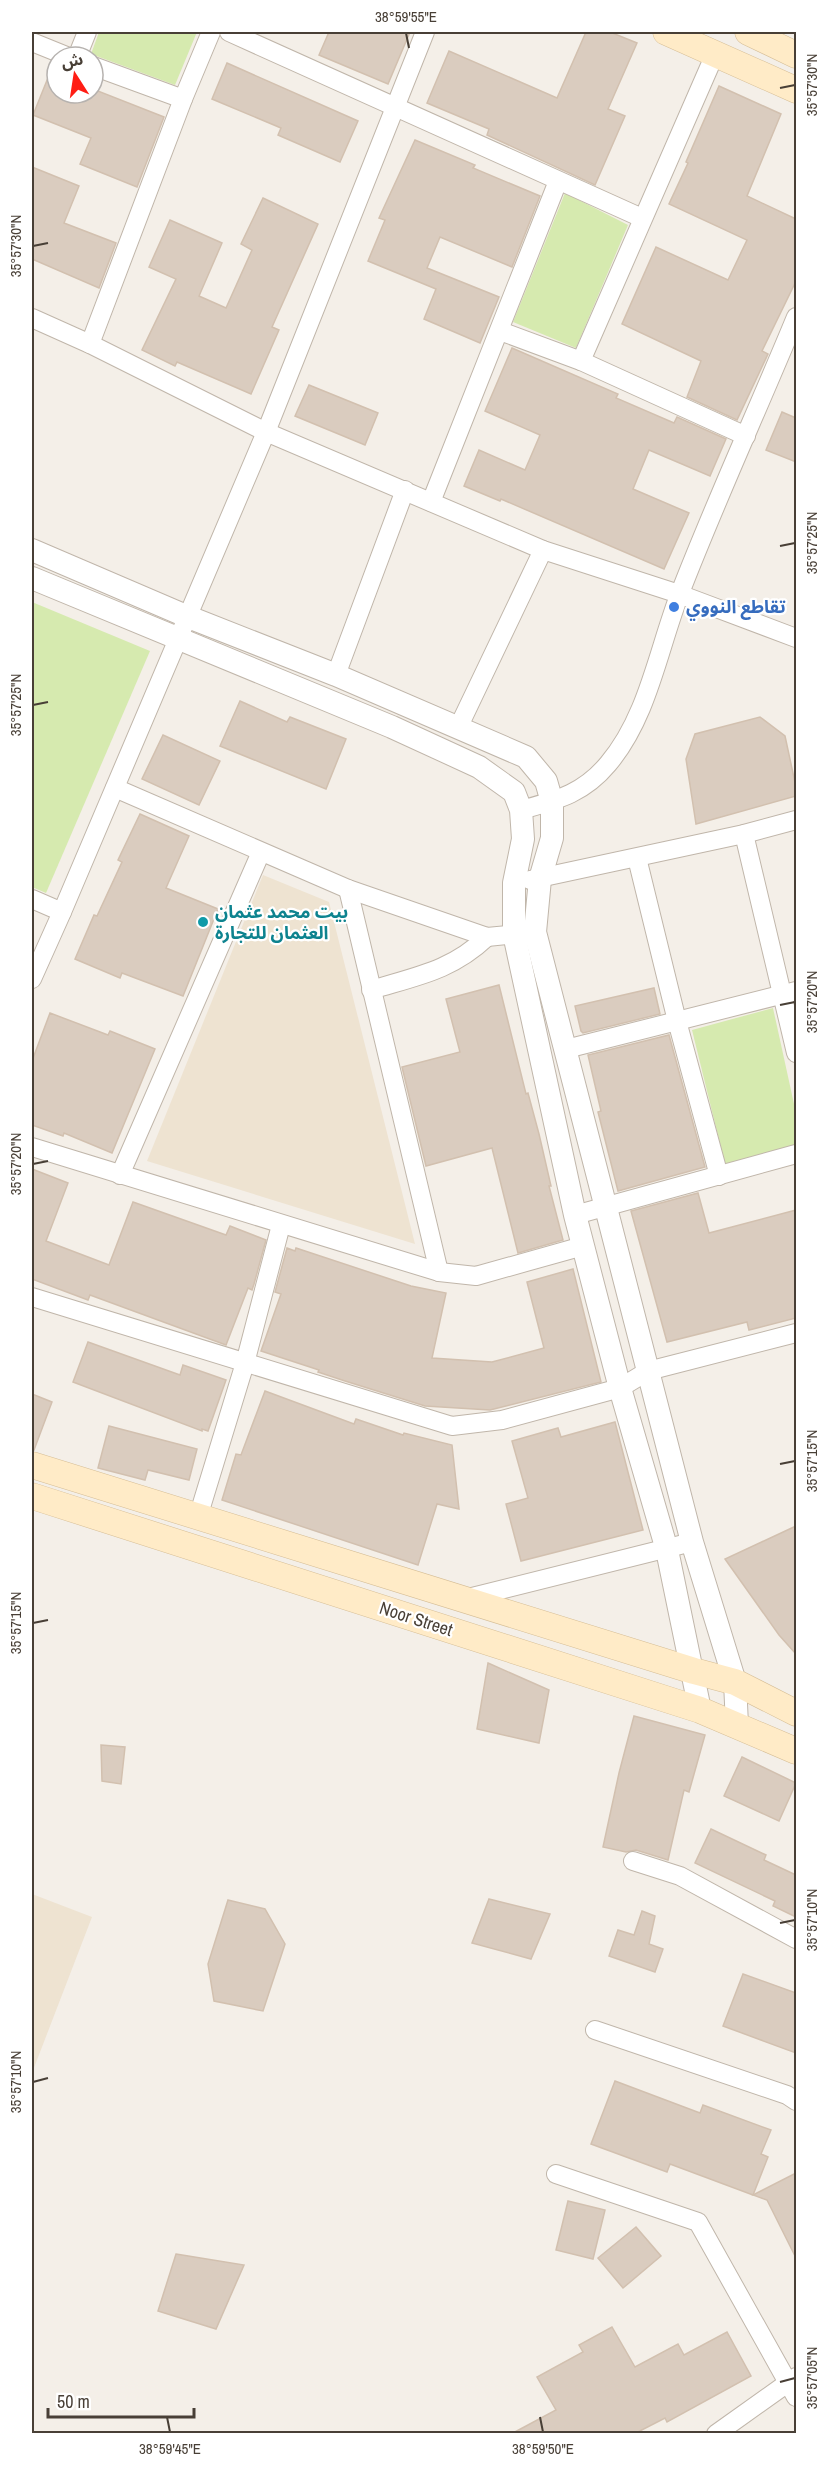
<svg xmlns="http://www.w3.org/2000/svg" width="828" height="2465" font-family="'Archivo Narrow','Noto Sans Arabic',sans-serif">
	<rect width="100%" height="100%" fill="#f4efe8"/>
	<g fill="#eee3d1">
		<polygon points="263,875 329,902 415,1244 147,1161"/>
		<polygon points="32,1894 92,1917 32,2073"/>
	</g>
	<g fill="#d6eaaf">
		<polygon points="99,32 197,32 175,85 91,54"/>
		<polygon points="565,193 628,225 576,348 513,322"/>
		<polygon points="32,602 150,651 46,893 32,887"/>
		<polygon points="773,1008 796,1113 796,1146 725,1164 692,1030"/>
	</g>
	<g fill="#daccbf" stroke="#d2c0af" stroke-width="1.5">
		<polygon points="329,32 410,32 388,84 319,55"/>
		<polygon points="586,32 610,32 637,43 608,109 625,116 595,185 487,135 489,129 427,103 449,51 557,98"/>
		<polygon points="54,63 57,64 57,93 93,93 93,89 164,117 137,187 80,164 91,138 33,115"/>
		<polygon points="227,63 358,121 340,162 278,135 281,128 212,99"/>
		<polygon points="719,86 781,114 747,196 796,219 796,281 762,351 768,354 737,420 687,397 701,361 622,324 656,247 728,280 747,240 669,204 688,163 686,162"/>
		<polygon points="415,140 475,165 473,168 540,196 512,267 440,237 427,268 499,297 480,343 424,319 436,289 368,261 385,220 379,218"/>
		<polygon points="32,167 79,186 64,223 116,243 99,288 32,259"/>
		<polygon points="263,198 318,224 272,327 279,330 251,394 177,362 175,366 142,350 176,279 149,267 170,220 222,243 199,296 226,308 252,250 241,244"/>
		<polygon points="512,348 618,394 616,398 674,423 677,417 726,439 710,476 649,450 633,489 689,513 664,569 501,499 500,501 464,486 479,450 525,470 540,435 485,411"/>
		<polygon points="309,385 378,413 365,445 295,416"/>
		<polygon points="782,412 796,418 796,462 766,450"/>
		<polygon points="240,701 287,722 290,717 346,739 326,789 220,746"/>
		<polygon points="760,717 785,736 796,787 796,796 696,824 686,759 695,734"/>
		<polygon points="163,735 220,761 199,805 142,779"/>
		<polygon points="140,814 189,836 166,888 218,909 183,996 122,973 120,978 75,959 94,915 97,916 122,862 118,860"/>
		<polygon points="499,985 526,1094 528,1093 539,1134 551,1186 549,1186 563,1240 518,1253 492,1148 426,1166 402,1067 460,1052 446,999"/>
		<polygon points="654,988 660,1014 583,1033 581,1031 575,1006"/>
		<polygon points="50,1013 108,1035 110,1031 155,1049 112,1153 64,1133 63,1136 32,1125 32,1061"/>
		<polygon points="669,1035 705,1167 618,1191 598,1112 601,1111 588,1055"/>
		<polygon points="32,1169 68,1183 46,1241 109,1265 133,1202 226,1235 230,1226 266,1240 254,1284 252,1290 248,1288 226,1345 90,1295 88,1300 32,1279"/>
		<polygon points="698,1193 709,1233 796,1210 796,1318 749,1330 747,1322 667,1342 631,1211"/>
		<polygon points="287,1248 295,1251 296,1248 411,1286 446,1293 432,1358 492,1362 544,1348 527,1282 573,1269 601,1382 490,1410 425,1406 345,1381 318,1372 319,1370 261,1351 281,1294 275,1292"/>
		<polygon points="88,1342 180,1375 183,1365 226,1380 208,1431 202,1429 202,1431 73,1382"/>
		<polygon points="265,1391 354,1424 356,1419 403,1435 404,1433 452,1445 459,1509 437,1504 418,1565 222,1500 236,1454 241,1455"/>
		<polygon points="32,1394 52,1402 34,1450 32,1450"/>
		<polygon points="615,1422 643,1530 521,1561 506,1504 528,1498 512,1441 558,1428 561,1437"/>
		<polygon points="109,1426 197,1449 189,1480 148,1470 145,1480 98,1468"/>
		<polygon points="796,1526 796,1654 779,1635 725,1559"/>
		<polygon points="488,1663 549,1690 539,1743 477,1729"/>
		<polygon points="634,1716 705,1735 689,1792 684,1790 668,1860 636,1850 626,1852 603,1847 619,1773"/>
		<polygon points="101,1745 125,1747 121,1784 102,1781"/>
		<polygon points="742,1757 796,1783 779,1821 724,1796"/>
		<polygon points="711,1829 766,1855 764,1860 796,1875 796,1917 773,1906 775,1901 695,1863"/>
		<polygon points="489,1899 550,1914 531,1959 472,1943"/>
		<polygon points="228,1900 265,1909 285,1944 263,2011 214,2001 208,1964"/>
		<polygon points="642,1911 655,1916 649,1944 663,1949 655,1972 609,1956 618,1930 634,1935"/>
		<polygon points="743,1974 796,1993 796,2053 723,2026"/>
		<polygon points="615,2081 700,2113 703,2105 771,2130 761,2154 768,2157 753,2195 670,2164 667,2172 591,2144"/>
		<polygon points="796,2173 796,2258 767,2200 753,2195"/>
		<polygon points="568,2201 605,2210 593,2259 556,2250"/>
		<polygon points="636,2227 661,2256 623,2288 598,2258"/>
		<polygon points="176,2254 244,2265 216,2329 158,2311"/>
		<polygon points="612,2327 635,2367 678,2344 684,2355 727,2332 751,2376 667,2422 665,2418 636,2433 513,2433 556,2410 537,2377 583,2352 579,2345"/>
	</g>
	<g fill="none" stroke-linecap="round" stroke-linejoin="round">
		<defs>
			<g id="minor">
				<polyline points="229,32 642,218"/>
				<polyline points="32,42 69,57"/>
				<polyline points="77,57 87,32"/>
				<polyline points="93,66 183,99"/>
				<polyline points="32,318 90,344 266,432 543,550 679,594 796,638"/>
				<polyline points="500,331 581,361 746,436"/>
				<polyline points="90,344 183,99 211,32"/>
				<polyline points="581,361 715,54"/>
				<polyline points="431,502 558,181"/>
				<polyline points="336,675 405,490"/>
				<polyline points="459,726 543,550"/>
				<polyline points="115,788 348,889 487,937 528,933"/>
				<path d="M521,810c36,-10 62,-16 87,-46 40,-47 50,-114 72,-171 36,-93 78,-184 116,-276"/>
				<polyline points="744,834 796,1053"/>
				<polyline points="637,858 677,1021 719,1176"/>
				<polyline points="530,880 744,834 796,820"/>
				<polyline points="348,889 439,1272"/>
				<polyline points="32,899 62,912"/>
				<polyline points="32,979 62,912 266,432 425,32"/>
				<path d="M371,990c46,-14 80,-19 116,-53"/>
				<polyline points="566,1049 796,991"/>
				<polyline points="32,1147 439,1272 476,1276 583,1246"/>
				<polyline points="120,1175 261,852"/>
				<polyline points="575,1215 796,1154"/>
				<polyline points="32,1297 452,1426 502,1420 620,1388 648,1371 796,1333"/>
				<polyline points="198,1517 245,1363 281,1225"/>
				<polyline points="464,1599 692,1542"/>
				<polyline points="633,1861 680,1876 796,1939"/>
				<polyline points="595,2030 787,2095 796,2101"/>
				<polyline points="556,2174 698,2222 796,2397"/>
				<polyline points="716,2434 796,2377"/>
			</g>
			<g id="tertiary">
				<polyline points="32,550 186,616 336,675 526,757 546,781 552,802 552,838 540,879 535,932 692,1542 735,1682 737,1725"/>
				<polyline points="32,578 392,727 479,767 514,792 521,810 523,839 514,883 514,934 575,1215 620,1388 667,1550 700,1710"/>
			</g>
			<g id="secondary">
				<polyline points="666,32 796,90"/>
				<polyline points="748,32 796,55"/>
				<polyline points="32,1465 694,1671 735,1682 796,1713"/>
				<polyline points="32,1496 700,1710 796,1751"/>
			</g>
		</defs>
		<use href="#minor" stroke="#c0b6aa" stroke-width="20"/>
		<use href="#tertiary" stroke="#c0b6aa" stroke-width="24"/>
		<use href="#secondary" stroke="#d6be96" stroke-width="27"/>
		<use href="#minor" stroke="#fff" stroke-width="18"/>
		<use href="#tertiary" stroke="#fff" stroke-width="22"/>
		<use href="#secondary" stroke="#ffebc7" stroke-width="26"/>
	</g>
	<path fill="none" stroke="#483f36" stroke-width="2" d="M406,33l3,15M780,88l15,-3M33,246l15,-3M780,546l15,-3M33,705l15,-3M780,1005l15,-3M33,1164l15,-3M780,1464l15,-3M33,1623l15,-3M780,1923l15,-3M33,2082l15,-4M780,2382l15,-4M167,2417l3,15M540,2417l3,15"/>
	<circle fill="#3f7fe0" stroke="#fff" stroke-width="2" cx="674" cy="607" r="6"/>
	<circle fill="#0f9aa8" stroke="#fff" stroke-width="2" cx="203" cy="922" r="6"/>
	<g text-anchor="middle" stroke-width="4.5" stroke-linejoin="round" paint-order="stroke">
		<g font-size="18" font-weight="bold" fill="#366cbe" stroke="#fff" text-anchor="start">
			<text x="686" y="613">تقاطع النووي</text>
		</g>
		<g font-size="18" font-weight="bold" fill="#0d838f" stroke="#fff" text-anchor="start">
			<text x="215" y="918">بيت محمد عثمان<tspan x="215" dy="21">العثمان للتجارة</tspan></text>
		</g>
		<g font-size="18" fill="#483f36" stroke="#fff">
			<text transform="translate(416 1619) rotate(18)" y="6">Noor Street</text>
		</g>
	</g>
	<rect width="828" height="2465" fill="none" stroke="#ffffff" stroke-width="66"/>
	<g transform="translate(75 75) rotate(348)"><circle r="28" fill="#ffffff" stroke="#b6b2af" stroke-width="1.5"/>
	<path d="M0-4.5L10 22L0 15L-10 22Z" fill="#ff1d14"/>
	<text y="-9" font-size="16" font-weight="bold" text-anchor="middle" fill="#483f36">ش</text>
	</g>
	<path d="M48 2408v9h146v-9" fill="none" stroke="#483f36" stroke-width="3"/>
	<text x="57" y="2408" font-size="18" fill="#483f36" stroke="#ffffff" stroke-width="4.5" paint-order="stroke">50 m</text>
	<rect x="33" y="33" width="762" height="2399" fill="none" stroke="#483f36" stroke-width="2"/>
	<g font-size="15" text-anchor="middle" fill="#483f36">
		<text x="406" y="22">38°59'55"E</text>
		<text transform="translate(812 85) rotate(-90)" y="5">35°57'30"N</text>
		<text transform="translate(16 246) rotate(-90)" y="5">35°57'30"N</text>
		<text transform="translate(812 543) rotate(-90)" y="5">35°57'25"N</text>
		<text transform="translate(16 705) rotate(-90)" y="5">35°57'25"N</text>
		<text transform="translate(812 1002) rotate(-90)" y="5">35°57'20"N</text>
		<text transform="translate(16 1164) rotate(-90)" y="5">35°57'20"N</text>
		<text transform="translate(812 1461) rotate(-90)" y="5">35°57'15"N</text>
		<text transform="translate(16 1623) rotate(-90)" y="5">35°57'15"N</text>
		<text transform="translate(812 1920) rotate(-90)" y="5">35°57'10"N</text>
		<text transform="translate(16 2082) rotate(-90)" y="5">35°57'10"N</text>
		<text transform="translate(812 2378) rotate(-90)" y="5">35°57'05"N</text>
		<text x="170" y="2454">38°59'45"E</text>
		<text x="543" y="2454">38°59'50"E</text>
	</g>
</svg>
